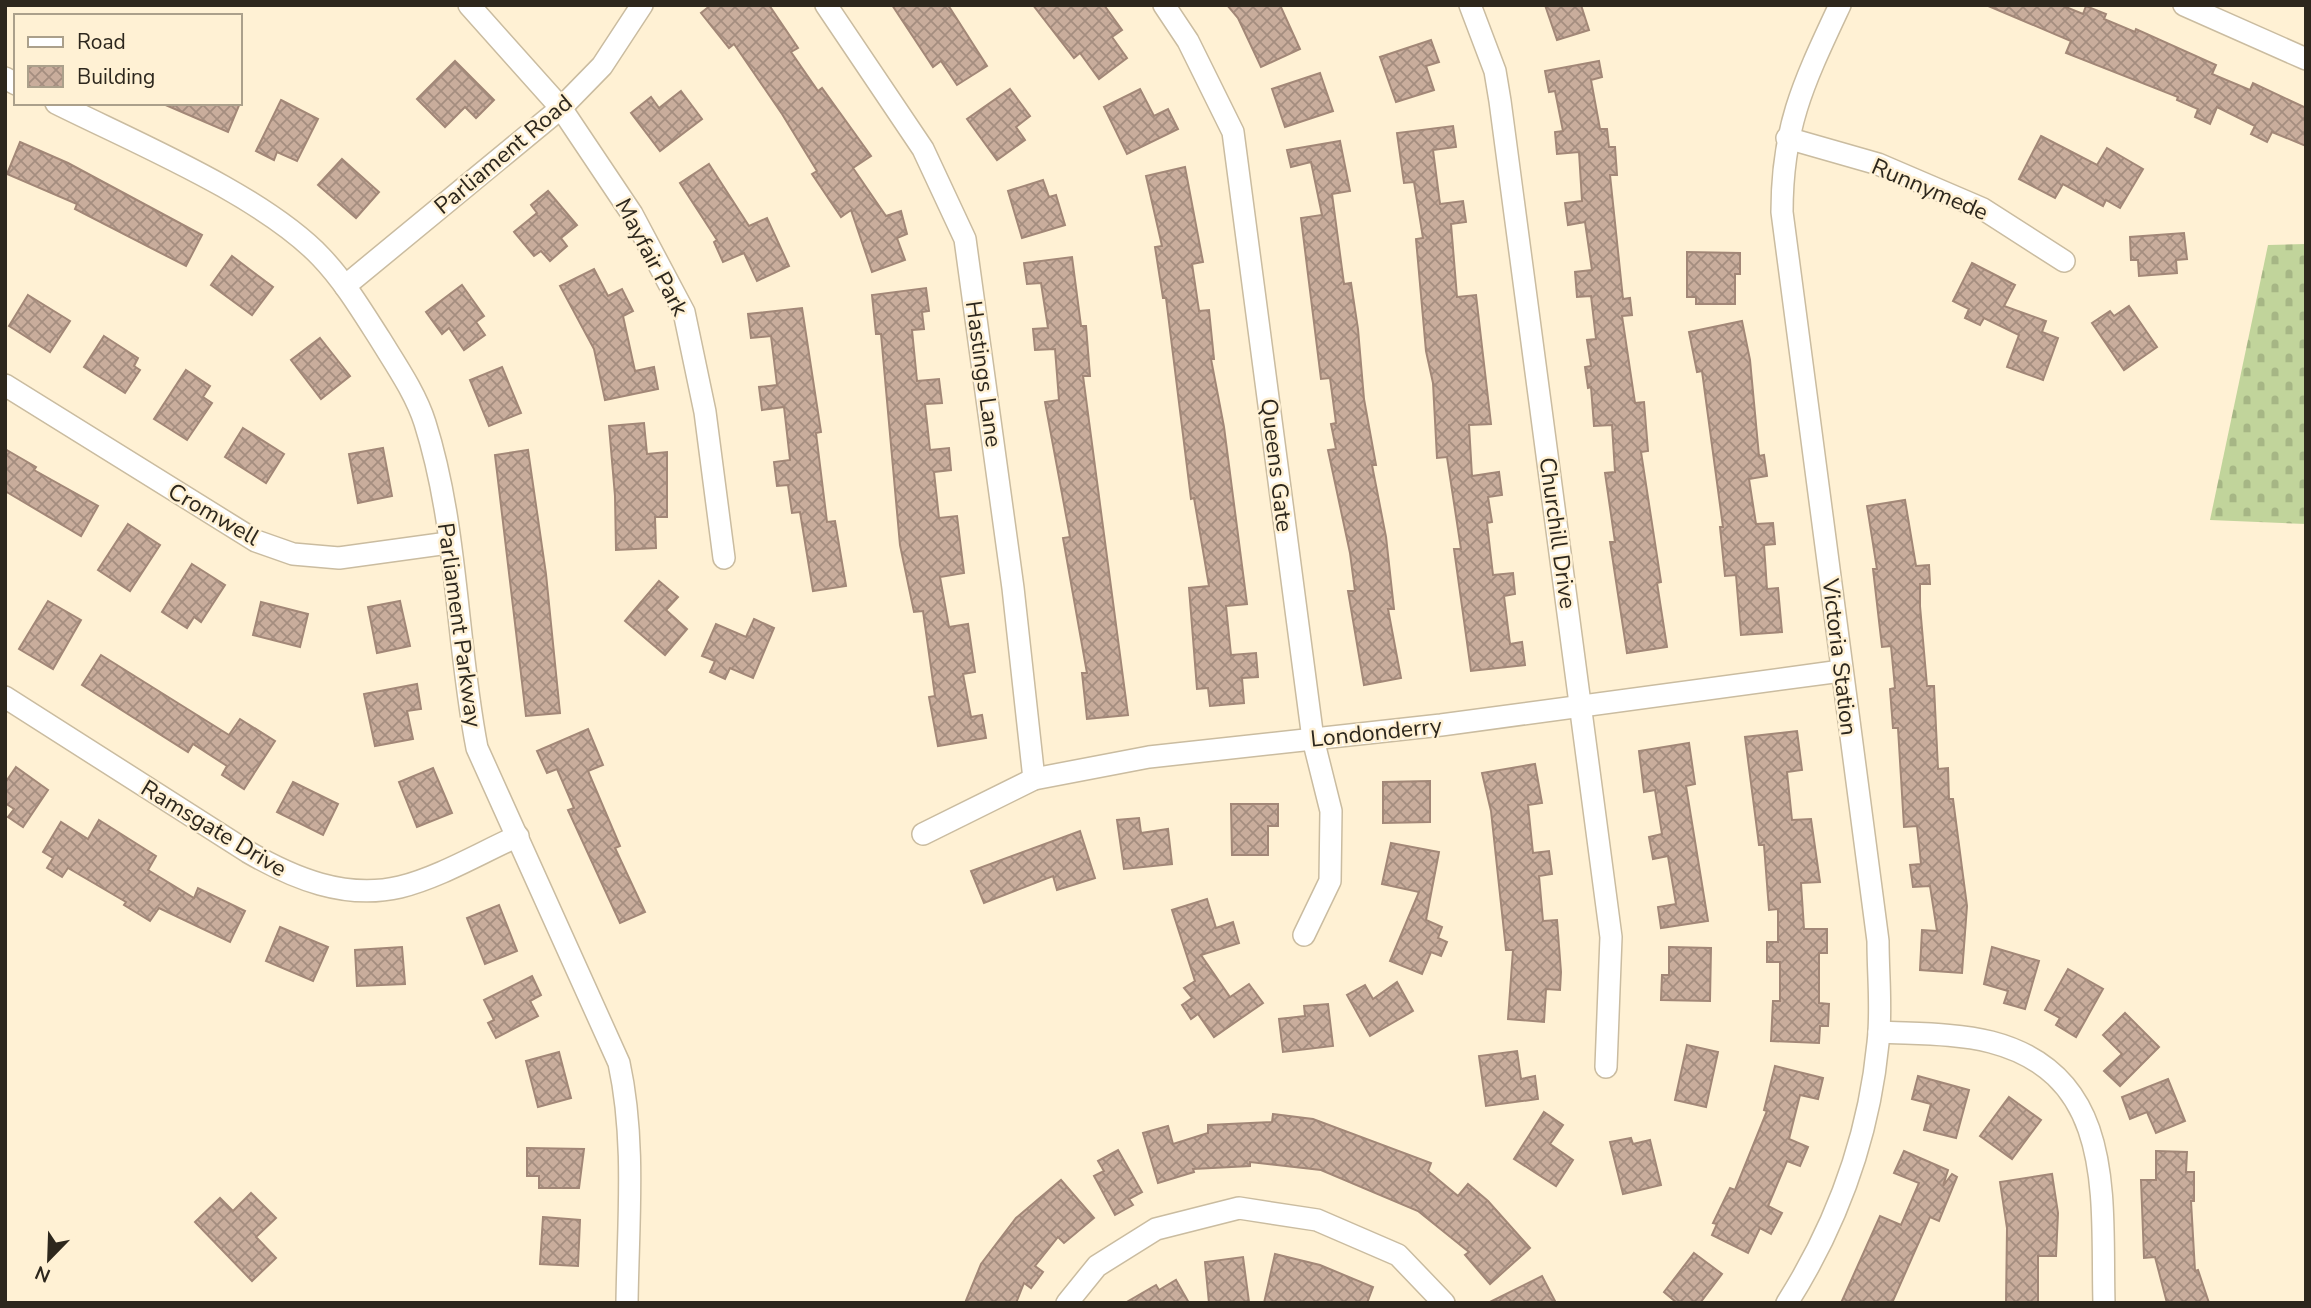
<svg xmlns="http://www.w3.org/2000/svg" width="2311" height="1308" font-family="'Nunito Sans',sans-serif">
	<defs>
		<pattern id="cemetery-stones" width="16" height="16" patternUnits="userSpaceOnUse" patternTransform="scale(1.75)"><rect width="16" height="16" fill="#c1d49b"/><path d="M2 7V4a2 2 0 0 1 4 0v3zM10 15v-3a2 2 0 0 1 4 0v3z" fill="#a6b685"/></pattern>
		<pattern id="building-cross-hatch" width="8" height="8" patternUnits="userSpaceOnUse" patternTransform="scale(1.75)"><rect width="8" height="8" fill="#c9ad9c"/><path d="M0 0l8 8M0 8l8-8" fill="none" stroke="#a48d7f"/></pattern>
	</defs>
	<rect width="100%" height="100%" fill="#fff1d4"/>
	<polygon fill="url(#cemetery-stones)" points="2306,244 2306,524 2210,520 2268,245"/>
	<g fill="url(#building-cross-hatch)" stroke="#a28777" stroke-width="2">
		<polygon points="711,5 769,5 798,48 791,52 818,91 822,88 871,156 853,168 886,216 901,211 907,234 897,238 905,260 872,272 851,210 841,217 812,174 817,171 782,114 734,44 729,48 701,13"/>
		<polygon points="892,5 948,5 987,66 957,85 941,61 933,67"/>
		<polygon points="1033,5 1104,5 1122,30 1112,37 1127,58 1099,79 1080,53 1074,58"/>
		<polygon points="1227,5 1280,5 1300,49 1261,67 1238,18"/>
		<polygon points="1545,5 1581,5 1589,30 1557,40"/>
		<polygon points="1986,5 2061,5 2083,14 2086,6 2106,14 2104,19 2135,32 2136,29 2216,65 2212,74 2250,90 2253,83 2306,108 2306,146 2272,132 2267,142 2251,134 2255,126 2217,107 2210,124 2195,117 2198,109 2177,100 2178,97 2066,53 2071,41"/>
		<polygon points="1431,40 1439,62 1426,66 1434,90 1396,102 1380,57"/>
		<polygon points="455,61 494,100 476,118 465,107 445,127 417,99"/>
		<polygon points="1599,61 1602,77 1591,80 1600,129 1607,129 1609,147 1615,147 1617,175 1610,175 1623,299 1630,298 1632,315 1622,316 1635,403 1644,402 1648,451 1641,452 1661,582 1657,583 1667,647 1627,653 1610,542 1615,542 1605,473 1615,472 1612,425 1594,426 1591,387 1588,388 1585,367 1591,366 1587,340 1596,339 1591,296 1577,297 1575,272 1592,270 1585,222 1568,225 1565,203 1582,201 1579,152 1557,154 1555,132 1563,131 1555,91 1549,92 1545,71"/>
		<polygon points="1320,73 1333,111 1285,127 1272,89"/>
		<polygon points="1010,89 1030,116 1016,127 1025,140 997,160 967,119"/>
		<polygon points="1140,89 1154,116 1168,109 1178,129 1127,154 1104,107"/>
		<polygon points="681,91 702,119 660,151 631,113 651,97 659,108"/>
		<polygon points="281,100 318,119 297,161 277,152 274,160 256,151"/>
		<polygon points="161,103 240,103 228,132"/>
		<polygon points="1453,126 1456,147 1433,150 1440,204 1463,201 1466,222 1451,224 1457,297 1476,295 1491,424 1469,425 1472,476 1499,472 1502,495 1488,497 1492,522 1487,523 1493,575 1513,573 1515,594 1504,596 1510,644 1522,642 1525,665 1471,671 1454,549 1461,549 1447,457 1437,458 1433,383 1426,351 1416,239 1423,238 1414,182 1404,183 1397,133"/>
		<polygon points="2041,136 2097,165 2107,148 2143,169 2120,208 2106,200 2103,206 2063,184 2055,198 2019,179"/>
		<polygon points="1340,141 1350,191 1332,194 1344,284 1351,283 1358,329 1364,399 1376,465 1372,465 1386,537 1394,609 1388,609 1401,678 1364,685 1348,591 1355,591 1350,553 1328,450 1336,449 1331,424 1336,423 1330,378 1321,379 1301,218 1322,215 1311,162 1291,167 1287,150"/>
		<polygon points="20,142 68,163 202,235 186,266 75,209 77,204 7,174"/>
		<polygon points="342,159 379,192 356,218 318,185"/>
		<polygon points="709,164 749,226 767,218 789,266 757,281 744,253 723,262 714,242 717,240 680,183"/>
		<polygon points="1185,167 1203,262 1192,264 1199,311 1209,310 1214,359 1211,359 1224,427 1247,604 1226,606 1231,655 1256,653 1258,677 1242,678 1244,703 1210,706 1208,688 1197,689 1189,588 1209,586 1194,498 1191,499 1166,298 1163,298 1155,247 1162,246 1146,176"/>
		<polygon points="1043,180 1049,197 1056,195 1065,225 1022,238 1008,191"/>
		<polygon points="548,191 577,225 561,238 567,246 550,261 541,251 534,256 514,232 537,213 531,205"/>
		<polygon points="2184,233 2187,259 2176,260 2177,273 2139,276 2138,260 2131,260 2130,237"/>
		<polygon points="1687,252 1740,253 1740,274 1735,274 1735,304 1696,304 1696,297 1687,297"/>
		<polygon points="232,256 273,287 252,315 211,285"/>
		<polygon points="1072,257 1081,326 1086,326 1090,376 1083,376 1128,715 1087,719 1082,673 1087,673 1063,538 1070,537 1045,402 1059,400 1055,349 1035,350 1033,329 1048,328 1041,283 1027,284 1024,263"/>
		<polygon points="1972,263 2015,285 2004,306 2046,321 2042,332 2058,338 2043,380 2007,367 2019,335 1984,318 1980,325 1965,318 1969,309 1953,301"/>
		<polygon points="594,269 608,296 622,289 633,311 623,316 635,371 654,367 658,389 605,400 594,349 560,286"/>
		<polygon points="462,285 484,316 476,322 485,335 464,350 449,328 442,334 426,312"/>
		<polygon points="926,288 929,311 922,312 924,329 912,330 917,381 939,379 942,403 925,404 930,450 949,448 951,470 934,472 939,518 957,516 964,573 940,577 949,627 968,624 975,672 963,674 971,717 982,715 986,738 938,746 929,697 935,696 923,611 914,612 900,545 881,334 876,334 872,295"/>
		<polygon points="28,295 70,321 50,352 9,326"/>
		<polygon points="2129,306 2157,347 2124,370 2092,323 2110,311 2114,316"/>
		<polygon points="802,308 821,432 816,433 827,522 835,521 846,586 813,591 800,512 792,513 788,485 777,486 774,462 790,460 784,407 762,410 759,387 777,385 771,336 751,338 748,314"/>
		<polygon points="1742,321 1750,360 1759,456 1764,455 1767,476 1749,479 1756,524 1773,523 1775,544 1764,545 1767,589 1778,588 1782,632 1741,635 1736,575 1725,576 1720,527 1723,527 1702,371 1697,372 1689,332"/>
		<polygon points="104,336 138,358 134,366 140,370 125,393 84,367"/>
		<polygon points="320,338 350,376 321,399 291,360"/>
		<polygon points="502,367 521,413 489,426 470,380"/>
		<polygon points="186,370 210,386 203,397 212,403 187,440 154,419"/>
		<polygon points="644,423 647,454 667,452 667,517 655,517 656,548 616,550 615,496 609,426"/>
		<polygon points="243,428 284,454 266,483 225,457"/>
		<polygon points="383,448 392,496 358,503 349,454"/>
		<polygon points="5,449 36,467 34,470 98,506 81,536 5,491"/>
		<polygon points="528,450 546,574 560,713 526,716 495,455"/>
		<polygon points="1905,500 1916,566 1929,565 1930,584 1920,584 1920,606 1927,686 1934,686 1938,769 1948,768 1949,799 1953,799 1967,906 1962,973 1920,970 1922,930 1937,931 1930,886 1913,887 1910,865 1921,864 1917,826 1904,827 1898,728 1893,728 1890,689 1895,688 1891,646 1882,647 1873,569 1877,569 1867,506"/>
		<polygon points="128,524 160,545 130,591 98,570"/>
		<polygon points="192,564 225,585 201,622 194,617 187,628 162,612"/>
		<polygon points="659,581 678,597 666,610 687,629 665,655 625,621"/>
		<polygon points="48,601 81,620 53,669 19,649"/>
		<polygon points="400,601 410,646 377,653 368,607"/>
		<polygon points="261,602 308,614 300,647 253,635"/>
		<polygon points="754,619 774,628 753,678 730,668 725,679 710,672 715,661 702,656 716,624 746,637"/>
		<polygon points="101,655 229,735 240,719 275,741 244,789 222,775 227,766 193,744 188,752 82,685"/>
		<polygon points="417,684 421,709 407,711 413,739 375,746 364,694"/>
		<polygon points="588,729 603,765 588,771 620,846 615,848 645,912 620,923 568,810 574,808 557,769 547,773 537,751"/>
		<polygon points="1797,731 1802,770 1787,772 1792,820 1811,819 1820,882 1801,883 1804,929 1827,929 1827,953 1819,953 1819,1003 1829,1004 1828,1026 1820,1026 1819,1043 1771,1041 1773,1001 1780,1001 1780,962 1767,962 1767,942 1778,942 1778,909 1769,910 1764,845 1759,845 1745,737"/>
		<polygon points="1689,743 1695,784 1686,786 1708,921 1661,928 1658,907 1676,904 1668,856 1653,859 1649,837 1662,834 1655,790 1644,792 1639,751"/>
		<polygon points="1535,764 1542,803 1528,805 1533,853 1549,851 1552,874 1539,876 1543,921 1557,920 1561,972 1560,990 1546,989 1544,1022 1508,1019 1513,950 1506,950 1491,811 1482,773"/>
		<polygon points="16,767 48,790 23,827 8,817 14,809 5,803 5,783"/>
		<polygon points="433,768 452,813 417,827 399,782"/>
		<polygon points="1430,781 1430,822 1383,823 1383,782"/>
		<polygon points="293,782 338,804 323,835 277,812"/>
		<polygon points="1231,804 1278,804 1278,826 1268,826 1268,855 1232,855"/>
		<polygon points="1139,818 1141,833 1168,829 1172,864 1124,869 1117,820"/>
		<polygon points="99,820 156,856 148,870 194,898 198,888 245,911 230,942 159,908 150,921 124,905 126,902 68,868 62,877 47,868 53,858 43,852 61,822 88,839"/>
		<polygon points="1080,831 1095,878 1057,890 1053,876 984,903 971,871"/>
		<polygon points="1391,843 1439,852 1426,920 1442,927 1438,938 1447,942 1441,956 1431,952 1422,974 1390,961 1419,892 1382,884"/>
		<polygon points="1207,899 1216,928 1233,922 1239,943 1201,955 1230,997 1249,984 1263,1003 1214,1037 1198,1014 1191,1019 1182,1005 1192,998 1184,988 1195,981 1172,910"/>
		<polygon points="499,905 517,951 485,964 467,918"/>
		<polygon points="280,927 328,947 313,981 266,961"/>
		<polygon points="402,947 405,984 357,986 355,950"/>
		<polygon points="1669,947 1711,948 1710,1001 1661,1000 1662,975 1669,975"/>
		<polygon points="1992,947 2039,961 2025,1009 2004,1003 2008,991 1984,984"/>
		<polygon points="2068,969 2103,989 2076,1037 2056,1025 2060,1018 2045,1010"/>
		<polygon points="532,976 541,995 530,1001 538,1016 496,1038 488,1023 494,1020 484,1000"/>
		<polygon points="1397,982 1413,1011 1370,1036 1347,995 1365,985 1373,999"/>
		<polygon points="1328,1004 1333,1046 1283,1052 1279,1019 1305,1016 1304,1006"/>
		<polygon points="2125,1013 2159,1047 2120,1086 2104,1071 2122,1054 2103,1035"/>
		<polygon points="1687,1045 1718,1052 1706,1107 1675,1100"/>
		<polygon points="1517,1051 1521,1079 1535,1076 1538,1099 1486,1106 1479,1056"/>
		<polygon points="559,1052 571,1098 538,1107 526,1061"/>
		<polygon points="1775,1066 1823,1078 1818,1099 1800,1095 1789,1139 1808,1147 1800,1166 1787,1161 1768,1206 1782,1213 1771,1234 1760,1228 1748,1253 1712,1235 1717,1224 1713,1223 1730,1188 1735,1190 1767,1111 1764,1110"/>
		<polygon points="1918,1076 1969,1090 1956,1138 1924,1130 1931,1104 1912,1099"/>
		<polygon points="2168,1079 2185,1121 2156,1133 2147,1112 2130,1119 2122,1097"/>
		<polygon points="2009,1097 2041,1120 2012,1159 1980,1136"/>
		<polygon points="1544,1112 1563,1125 1550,1144 1573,1160 1556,1186 1514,1159"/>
		<polygon points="1273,1114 1313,1119 1431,1163 1428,1171 1458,1196 1468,1184 1488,1201 1530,1248 1490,1284 1465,1255 1469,1252 1418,1211 1321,1170 1250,1162 1250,1166 1193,1169 1194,1172 1158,1183 1143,1133 1168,1126 1173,1144 1208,1133 1208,1125 1272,1122"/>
		<polygon points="1631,1138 1633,1144 1650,1140 1661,1185 1623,1194 1610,1142"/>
		<polygon points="527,1148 584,1149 579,1188 539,1188 539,1176 527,1176"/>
		<polygon points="1118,1150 1142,1192 1129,1199 1133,1205 1115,1215 1094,1176 1104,1171 1098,1161"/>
		<polygon points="1904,1151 1948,1170 1943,1186 1952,1174 1957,1177 1939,1221 1930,1217 1892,1303 1841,1303 1880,1216 1901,1225 1919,1183 1894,1173"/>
		<polygon points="2156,1151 2187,1152 2186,1172 2194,1172 2194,1201 2191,1201 2195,1271 2198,1270 2209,1303 2167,1303 2155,1257 2144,1258 2141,1180 2156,1180"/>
		<polygon points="2052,1174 2058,1213 2056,1256 2038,1256 2038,1303 2006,1303 2007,1228 2000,1182"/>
		<polygon points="1061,1180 1094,1218 1064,1243 1058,1237 1035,1266 1043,1272 1031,1288 1024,1283 1016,1303 965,1303 981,1264 1016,1218"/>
		<polygon points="251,1193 276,1218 256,1237 276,1258 252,1281 195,1222 220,1198 233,1211"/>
		<polygon points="543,1217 580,1220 578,1266 540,1264"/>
		<polygon points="1694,1253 1722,1274 1700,1303 1677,1303 1664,1292"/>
		<polygon points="1275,1254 1320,1265 1373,1287 1367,1303 1264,1303"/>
		<polygon points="1243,1257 1249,1302 1209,1303 1205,1262"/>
		<polygon points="1542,1276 1556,1303 1488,1303"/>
		<polygon points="1176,1280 1189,1303 1125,1303 1156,1285 1159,1290"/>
	</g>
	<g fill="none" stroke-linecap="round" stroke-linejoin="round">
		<defs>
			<g id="minor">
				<polyline points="469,5 561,108 632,214 684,312 705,412 724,558"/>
				<polyline points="826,5 923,149 965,239 1013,588 1034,779"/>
				<polyline points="1164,5 1188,41 1233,132 1313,739 1331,811 1330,881 1304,935"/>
				<polyline points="1470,5 1495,71 1500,101 1611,937 1606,1067"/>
				<polyline points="2184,5 2306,59"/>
				<polyline points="5,78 16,84"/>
				<path d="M56,103c78,39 206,92 265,154 23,24 41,54 59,82 16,26 36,55 45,84 33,104 31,218 52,325l142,315c17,78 9,160 8,240"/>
				<polyline points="1787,138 1878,164 1983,209 2064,261"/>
				<polyline points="345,286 561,108 602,66 642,5"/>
				<polyline points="5,385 256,541 293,554 339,558 448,543"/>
				<path d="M5,697l243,155c45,26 97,48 152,35 40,-10 80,-34 118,-51"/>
				<polyline points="923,834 1034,779 1149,757 1441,725 1841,671"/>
				<path d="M1879,1032c36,2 77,1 112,10 127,33 110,159 113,261"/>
				<polyline points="1067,1303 1097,1266 1156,1229 1239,1208 1317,1220 1398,1255 1444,1303"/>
				<path d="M1787,1303c50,-79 82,-167 91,-260 4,-33 0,-68 0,-102l-96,-729c0,-86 22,-130 58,-207"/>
			</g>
		</defs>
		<use href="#minor" stroke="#cabca0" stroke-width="24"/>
		<use href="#minor" stroke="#fff" stroke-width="21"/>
	</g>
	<g text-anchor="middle" stroke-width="5" stroke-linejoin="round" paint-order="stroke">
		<g font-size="23" fill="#2d271d" stroke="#fff1d4">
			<text transform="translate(503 154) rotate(-40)" y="8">Parliament Road</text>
			<text transform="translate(1930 189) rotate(23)" y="8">Runnymede</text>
			<text transform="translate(652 257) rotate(62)" y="8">Mayfair Park</text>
			<text transform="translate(984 374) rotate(82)" y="8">Hastings Lane</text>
			<text transform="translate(1277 465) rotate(83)" y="8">Queens Gate</text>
			<text transform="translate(214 514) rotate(30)" y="8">Cromwell</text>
			<text transform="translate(1558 533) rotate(82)" y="8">Churchill Drive</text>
			<text transform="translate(460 625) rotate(82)" y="8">Parliament Parkway</text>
			<text transform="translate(1840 657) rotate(83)" y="8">Victoria Station</text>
			<text transform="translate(1376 732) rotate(-6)" y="8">Londonderry</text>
			<text transform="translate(214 828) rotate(31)" y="8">Ramsgate Drive</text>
		</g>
	</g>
	<rect width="2311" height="1308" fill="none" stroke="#2d271d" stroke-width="14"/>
	<rect x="14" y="14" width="228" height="91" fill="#fff1d4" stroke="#aba08b" stroke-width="2"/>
	<rect x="28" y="37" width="35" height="10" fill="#ffffff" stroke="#aba08b" stroke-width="2"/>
	<text x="77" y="49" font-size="21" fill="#2d271d">Road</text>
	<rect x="28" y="66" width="35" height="21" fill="url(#building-cross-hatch)" stroke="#aba08b" stroke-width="2"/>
	<text x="77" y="84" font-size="21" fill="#2d271d">Building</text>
	<g transform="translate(49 1259) rotate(203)" stroke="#fff1d4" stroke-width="5" paint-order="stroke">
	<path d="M0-5L12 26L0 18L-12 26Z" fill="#2d271d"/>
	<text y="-10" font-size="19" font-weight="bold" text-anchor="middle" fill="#2d271d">N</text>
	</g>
</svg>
